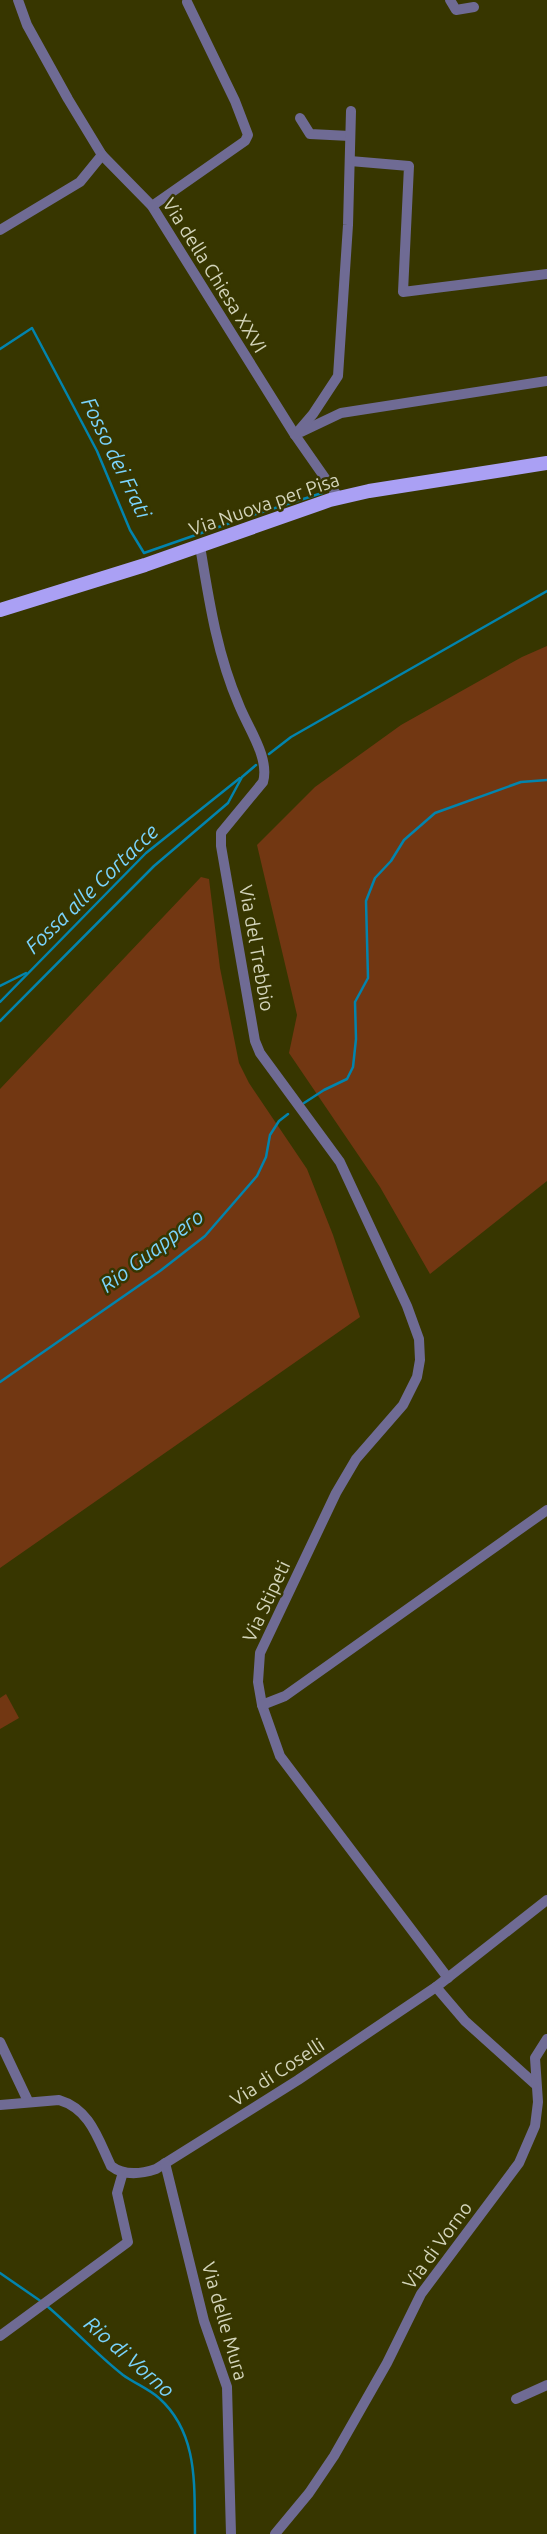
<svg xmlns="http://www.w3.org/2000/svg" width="547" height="2534" font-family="Ubuntu,sans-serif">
	<rect width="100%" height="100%" fill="#373600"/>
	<g fill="#723712">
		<polygon points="547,646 547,1181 430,1274 380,1187 289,1053 297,1015 257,845 315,787 401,725 522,657"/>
		<polygon points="201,877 209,879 220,968 239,1063 249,1083 307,1169 333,1235 360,1317 0,1568 0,1089"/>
		<polygon points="6,1694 19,1718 0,1729 0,1698"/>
	</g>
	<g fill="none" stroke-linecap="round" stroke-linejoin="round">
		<g stroke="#0284ad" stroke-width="2.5">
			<polyline points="0,349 32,328 97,451 130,530 144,553 233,522"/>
			<polyline points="247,517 322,493"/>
			<polyline points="269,754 291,737 547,591"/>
			<polyline points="0,986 26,973"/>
			<polyline points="0,1002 146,853 240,778"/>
			<polyline points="0,1021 154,866 228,803 242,777 256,765"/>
			<polyline points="304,1103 324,1090 347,1079 353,1067 356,1039 355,1002 368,978 366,901 375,878 391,861 404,840 435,813 521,782 547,780"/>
			<polyline points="0,1382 160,1271 205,1236 257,1176 266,1157 270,1135 279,1121 288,1114"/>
			<polyline points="0,2273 42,2302"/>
			<path d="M47,2306c26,22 49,48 76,69 11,8 26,14 36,23 40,36 35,88 36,136"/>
		</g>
		<g stroke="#6f6b94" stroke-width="10">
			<polyline points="18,0 27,25 68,99 102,155 152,206 295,435 339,498"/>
			<polyline points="450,0 456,10 474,7"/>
			<polyline points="300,118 310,134 350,136"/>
			<polyline points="350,161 409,166 403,292 547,274"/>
			<polyline points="152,206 245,141 248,135 235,101 187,2"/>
			<polyline points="0,230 80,182 102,155"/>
			<polyline points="301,432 341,413 547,381"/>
			<polyline points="295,435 313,414 338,376 348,225 351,111"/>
			<path d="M200,546c9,55 17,108 39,159 9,23 31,53 24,77l-42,51v13l34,195 5,12 80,109 67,144 12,33 1,21 -3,17 -14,28 -47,54 -20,34 -76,160 -2,29 4,23 18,51 168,222"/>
			<polyline points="262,1705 285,1696 547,1510"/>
			<polyline points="436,1987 465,2021 535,2084"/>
			<polyline points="0,2042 28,2101"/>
			<path d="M0,2105l59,-5c31,9 39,39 52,66 13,10 30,8 45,3l142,-89 138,-93 111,-87"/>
			<polyline points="165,2163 204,2321 227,2387 231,2534"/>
			<polyline points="0,2336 128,2242 117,2193 123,2172"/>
			<polyline points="516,2399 547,2385"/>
			<polyline points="275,2534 309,2493 334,2456 387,2363 421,2294 519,2163 535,2126 538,2102 535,2058 547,2039"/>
		</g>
		<polyline stroke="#aaa0f4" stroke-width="14" points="0,610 145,565 330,500 369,491 547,463"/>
	</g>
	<g text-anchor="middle" stroke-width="5" stroke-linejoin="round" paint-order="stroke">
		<g font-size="19" fill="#d3d4ba" stroke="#373600">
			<text transform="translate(215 275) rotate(58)" y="7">Via della Chiesa XXVI</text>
			<text transform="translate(264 504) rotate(-19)" y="7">Via Nuova per Pisa</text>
			<text transform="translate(257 948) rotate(80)" y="7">Via del Trebbio</text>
			<text transform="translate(266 1601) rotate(-65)" y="7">Via Stipeti</text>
			<text transform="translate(277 2072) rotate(-33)" y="7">Via di Coselli</text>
			<text transform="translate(437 2245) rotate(-54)" y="7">Via di Vorno</text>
			<text transform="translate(225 2321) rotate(74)" y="7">Via delle Mura</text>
		</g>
		<g font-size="21" font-style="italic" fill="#7ad3fb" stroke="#373600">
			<text transform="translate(116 458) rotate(64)" y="7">Fosso dei Frati</text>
			<text transform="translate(92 889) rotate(-44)" y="7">Fossa alle Cortacce</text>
			<text transform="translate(152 1251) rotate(-37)" y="7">Rio Guappero</text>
			<text transform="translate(129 2357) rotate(41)" y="7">Rio di Vorno</text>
		</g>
	</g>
</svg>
